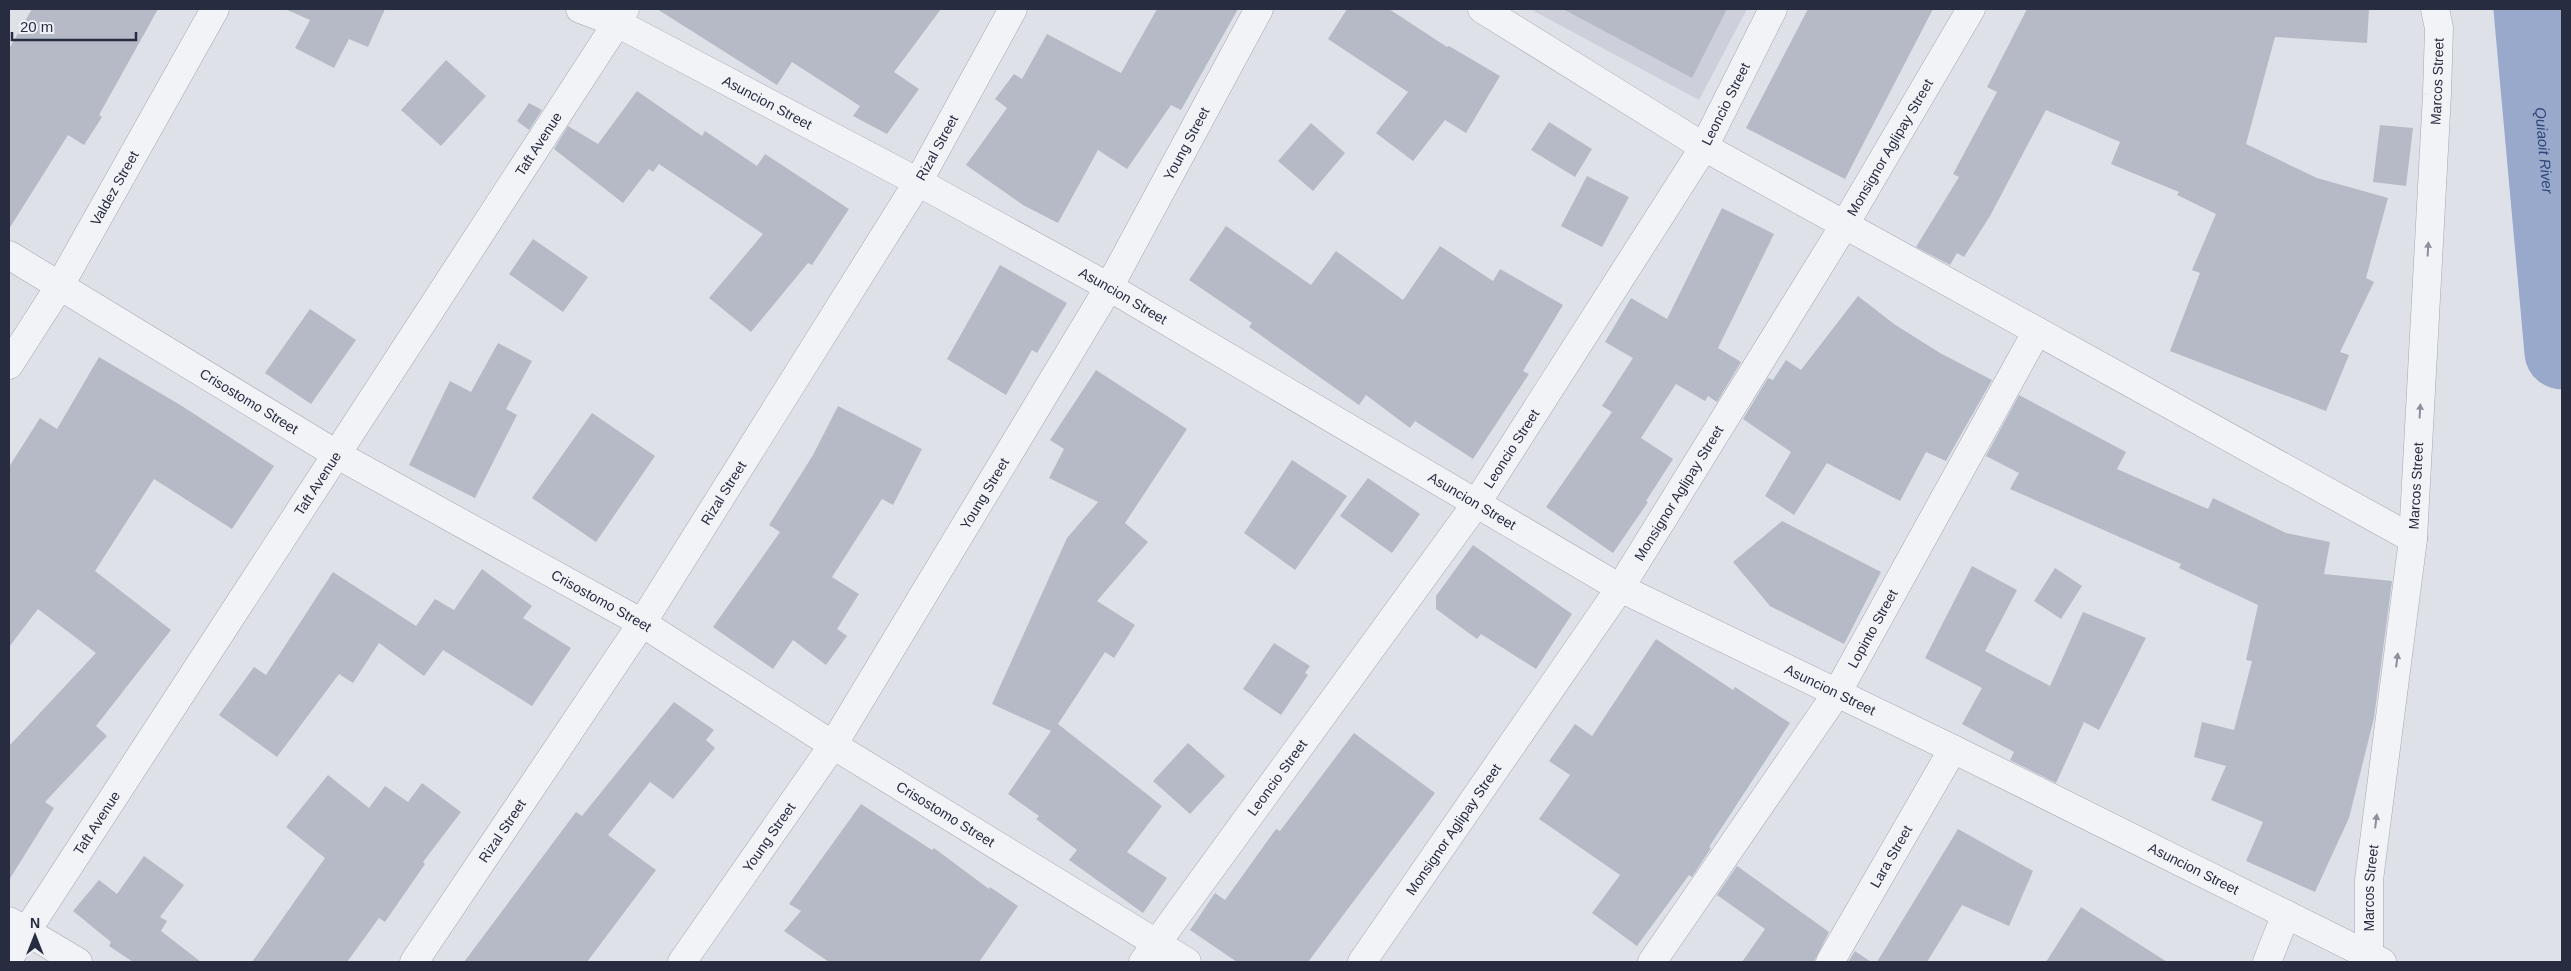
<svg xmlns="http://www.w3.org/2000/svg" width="2571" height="971" font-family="Helvetica,sans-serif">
	<rect width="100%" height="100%" fill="#dfe1e9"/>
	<polygon fill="#cdd0db" points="1530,9 1747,9 1699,100"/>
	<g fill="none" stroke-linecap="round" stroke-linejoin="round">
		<path stroke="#98a9cb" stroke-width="75" id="s1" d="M2531,9l31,343"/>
	</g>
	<g fill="#b6bac6">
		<polygon points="32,9 158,9 99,115 102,117 84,145 68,135 9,229 9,49"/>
		<polygon points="285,9 385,9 368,47 349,39 334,68 295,48 310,20"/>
		<polygon points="657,9 941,9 894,72 919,89 887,134 853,116 860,106 792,62 777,85"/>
		<polygon points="1157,9 1238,9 1181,110 1171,105 1127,169 1098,150 1058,223 1023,205 966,165 1007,108 995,99 1014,74 1022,79 1047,34 1121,73"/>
		<polygon points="1347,9 1389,9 1447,47 1449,46 1500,76 1466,133 1445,120 1413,161 1376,133 1408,92 1328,39"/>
		<polygon points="1563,9 1727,9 1692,78"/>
		<polygon points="1808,9 1933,9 1845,179 1746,128"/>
		<polygon points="2027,9 2369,9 2367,43 2275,37 2246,144 2317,178 2388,198 2366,278 2374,282 2340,352 2349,355 2326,411 2170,351 2200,273 2192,270 2216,214 2177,195 2179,192 2111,164 2120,142 2046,110 1990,216 1964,257 1957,253 1950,265 1916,247 1959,177 1953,174 1997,92 1987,87"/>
		<polygon points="446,60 486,96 441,146 401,110"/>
		<polygon points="637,91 702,136 705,131 757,166 765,154 849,209 812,265 808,263 751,332 709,298 763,234 659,164 653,172 649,169 623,203 554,149 568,126 598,144"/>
		<polygon points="529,103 542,110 529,130 517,121"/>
		<polygon points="1549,122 1592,149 1575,177 1531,150"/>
		<polygon points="1311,123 1345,153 1313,191 1278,161"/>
		<polygon points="2380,125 2413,128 2406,186 2373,182"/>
		<polygon points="1587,176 1629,197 1602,247 1561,226"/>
		<polygon points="1722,208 1774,234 1718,348 1741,362 1717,402 1708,396 1705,401 1676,384 1641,438 1673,459 1646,501 1648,502 1613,553 1546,507 1612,412 1602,406 1633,358 1605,342 1631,298 1667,319"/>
		<polygon points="1226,226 1311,285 1336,251 1403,300 1440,246 1493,281 1500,269 1563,305 1523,371 1529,374 1473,459 1415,421 1410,428 1366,395 1359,405 1249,327 1252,323 1189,280"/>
		<polygon points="533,239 588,277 563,312 509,274"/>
		<polygon points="1000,265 1067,303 1037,353 1032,350 1006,395 947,359"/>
		<polygon points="1858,296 1894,324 1940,353 1992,380 1946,461 1926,452 1900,501 1827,463 1794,515 1765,496 1791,452 1743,419 1768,378 1773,380 1786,360 1801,370"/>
		<polygon points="310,309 356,340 311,404 265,373"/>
		<polygon points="498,343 532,361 506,409 517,415 475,498 409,465 450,381 471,392"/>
		<polygon points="99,357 182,406 274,466 232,529 154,479 95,571 171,630 96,726 107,736 45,802 54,808 9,880 9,746 96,653 38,609 9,647 9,467 40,418 57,429"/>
		<polygon points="1096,370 1187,429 1125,523 1148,542 1097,601 1135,625 1114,658 1105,652 1058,724 1162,806 1127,852 1167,878 1143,913 1069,860 1077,850 1036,819 1039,816 1008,794 1051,731 992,704 1067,538 1098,502 1049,478 1064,449 1050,440"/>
		<polygon points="2019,395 2126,452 2117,469 2208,509 2213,498 2286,533 2330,542 2324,574 2392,581 2374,718 2349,818 2315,892 2246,861 2263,822 2211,800 2226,766 2194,757 2202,722 2234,730 2252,661 2246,660 2258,605 2179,568 2181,564 2010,489 2019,473 1986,456"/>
		<polygon points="838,406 922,449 893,505 882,499 832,577 859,594 837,629 847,636 826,665 793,640 773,669 713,627 780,532 769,525 813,455"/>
		<polygon points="592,413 655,456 596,542 532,498"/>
		<polygon points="1292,460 1347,496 1295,570 1244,533"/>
		<polygon points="1368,478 1420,514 1392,553 1340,516"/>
		<polygon points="1782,521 1881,572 1844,644 1770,606 1733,562"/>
		<polygon points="1473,545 1572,614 1536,669 1481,634 1477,639 1436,609 1436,596"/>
		<polygon points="1972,566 2017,590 1985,651 2050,686 2083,612 2146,638 2099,730 2084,722 2056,783 2010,760 2014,752 1962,724 1982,688 1925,658"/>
		<polygon points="2055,568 2082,586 2061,619 2034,601"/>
		<polygon points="482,569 532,606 523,618 571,648 532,706 443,650 424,676 379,643 353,683 339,674 277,757 219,715 254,667 266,675 333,572 416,626 435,599 454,610"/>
		<polygon points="1656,639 1733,690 1735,687 1790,723 1709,847 1711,848 1692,877 1689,875 1637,946 1592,913 1620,875 1539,819 1570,775 1549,761 1575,724 1592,736"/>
		<polygon points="1274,643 1310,666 1305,673 1308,675 1281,715 1243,689"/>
		<polygon points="674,702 714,730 706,740 715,748 673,799 650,782 608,835 656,870 587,962 464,962 576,812 582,816"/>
		<polygon points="1354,733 1435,793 1308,962 1237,962 1190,930 1215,893 1225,900 1276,829 1280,831"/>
		<polygon points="1188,743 1225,776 1190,814 1153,781"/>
		<polygon points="328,775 369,808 385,786 408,802 422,783 461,812 423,862 425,864 385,922 379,918 347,962 252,962 325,858 286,827"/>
		<polygon points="861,804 932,850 934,848 989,889 990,887 1018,906 979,962 829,962 784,931 801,911 789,904"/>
		<polygon points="1958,829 2033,871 2009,926 1962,905 1927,962 1877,962"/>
		<polygon points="144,856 184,885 160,917 167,921 161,931 201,962 133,962 109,946 111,942 73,911 99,880 117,894"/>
		<polygon points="1737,866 1829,932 1814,962 1742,962 1765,929 1717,895"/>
		<polygon points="2081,907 2167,962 2046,962"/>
		<polygon points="1855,951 1871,962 1848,962"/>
	</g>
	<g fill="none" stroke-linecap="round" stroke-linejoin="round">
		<defs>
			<g id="minor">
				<polyline points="1482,9 1704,147 2413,539"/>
				<path id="s2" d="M9,255l327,199 306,169 191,122 354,217"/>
				<path id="s3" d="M9,365l50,-78 156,-278"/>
				<polyline points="9,921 78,962"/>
				<path id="s4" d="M9,958l608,-935 -37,-14"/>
				<path id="s5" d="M414,962l228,-339 276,-441 95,-173"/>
				<path id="s6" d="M682,962l151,-217 276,-458 150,-278"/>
				<path id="s7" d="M1143,962l333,-458 228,-357 69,-138"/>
				<path id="s8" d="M1362,962l258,-374 225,-364 126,-215"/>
				<path id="s9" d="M1652,962l185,-269 200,-362"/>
				<path id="s10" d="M1830,962l123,-213"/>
				<polyline points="2267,962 2286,914"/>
				<path id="s11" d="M2369,962v-82l44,-341 24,-445 2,-66 -4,-19"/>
			</g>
			<g id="tertiary">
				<path id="s12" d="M625,9l-8,14 301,159 191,105 511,301 333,161 429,213"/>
			</g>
		</defs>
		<use href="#minor" stroke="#a4a7b3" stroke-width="29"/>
		<use href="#tertiary" stroke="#a4a7b3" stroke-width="29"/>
		<use href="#minor" stroke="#f2f3f7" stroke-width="28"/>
		<use href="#tertiary" stroke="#f2f3f7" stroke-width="28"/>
	</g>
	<defs><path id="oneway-solid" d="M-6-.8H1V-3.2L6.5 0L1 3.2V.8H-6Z" transform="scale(1.25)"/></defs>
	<g fill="#8c909c">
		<use href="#oneway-solid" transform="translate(2428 249) rotate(-87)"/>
		<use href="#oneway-solid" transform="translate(2420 411) rotate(-87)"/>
		<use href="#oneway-solid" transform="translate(2397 660) rotate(-83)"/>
		<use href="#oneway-solid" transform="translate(2376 821) rotate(-83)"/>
	</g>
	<g text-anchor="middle" stroke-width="4" stroke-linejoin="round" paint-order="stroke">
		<g font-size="14" fill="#272c41" stroke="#eff1f7">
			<text dy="5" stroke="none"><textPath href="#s11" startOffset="884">Marcos Street</textPath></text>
			<text dy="5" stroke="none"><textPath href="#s12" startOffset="186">Asuncion Street</textPath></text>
			<text dy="5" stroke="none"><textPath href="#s7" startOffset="1038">Leoncio Street</textPath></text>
			<text dy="5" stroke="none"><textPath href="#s6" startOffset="962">Young Street</textPath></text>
			<text dy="5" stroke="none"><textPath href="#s4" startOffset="971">Taft Avenue</textPath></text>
			<text dy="5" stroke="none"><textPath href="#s5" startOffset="968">Rizal Street</textPath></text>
			<text dy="5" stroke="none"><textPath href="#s8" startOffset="971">Monsignor Aglipay Street</textPath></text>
			<text dy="5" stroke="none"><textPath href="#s3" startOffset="206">Valdez Street</textPath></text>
			<text dy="5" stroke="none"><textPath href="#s12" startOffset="591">Asuncion Street</textPath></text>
			<text dy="5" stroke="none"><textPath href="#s2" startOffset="281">Crisostomo Street</textPath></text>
			<text dy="5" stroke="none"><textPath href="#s7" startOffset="632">Leoncio Street</textPath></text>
			<text dy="5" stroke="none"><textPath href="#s4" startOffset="566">Taft Avenue</textPath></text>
			<text dy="5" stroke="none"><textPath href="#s11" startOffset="479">Marcos Street</textPath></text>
			<text dy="5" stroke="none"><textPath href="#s5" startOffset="562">Rizal Street</textPath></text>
			<text dy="5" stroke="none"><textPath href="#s8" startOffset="566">Monsignor Aglipay Street</textPath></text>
			<text dy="5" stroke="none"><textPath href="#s6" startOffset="558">Young Street</textPath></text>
			<text dy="5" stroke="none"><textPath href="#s12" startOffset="996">Asuncion Street</textPath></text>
			<text dy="5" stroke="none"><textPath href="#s2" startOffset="686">Crisostomo Street</textPath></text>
			<text dy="5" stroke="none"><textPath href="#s9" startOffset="400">Lopinto Street</textPath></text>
			<text dy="5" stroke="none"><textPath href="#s12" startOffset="1401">Asuncion Street</textPath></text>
			<text dy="5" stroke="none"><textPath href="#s7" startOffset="228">Leoncio Street</textPath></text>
			<text dy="5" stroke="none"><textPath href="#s2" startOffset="1091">Crisostomo Street</textPath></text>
			<text dy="5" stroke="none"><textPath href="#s4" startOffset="161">Taft Avenue</textPath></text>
			<text dy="5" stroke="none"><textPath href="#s8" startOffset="161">Monsignor Aglipay Street</textPath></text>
			<text dy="5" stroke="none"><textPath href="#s5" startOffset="158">Rizal Street</textPath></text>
			<text dy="5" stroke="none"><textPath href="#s6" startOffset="152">Young Street</textPath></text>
			<text dy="5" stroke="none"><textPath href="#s10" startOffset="122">Lara Street</textPath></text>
			<text dy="5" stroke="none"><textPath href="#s12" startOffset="1806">Asuncion Street</textPath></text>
			<text dy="5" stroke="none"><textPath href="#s11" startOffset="74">Marcos Street</textPath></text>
		</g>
		<g font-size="15" font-style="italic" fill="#2f4477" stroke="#eff1f7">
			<text dy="5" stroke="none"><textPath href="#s1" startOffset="142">Quiaoit River</textPath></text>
		</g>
	</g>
	<rect width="2571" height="971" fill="none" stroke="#272c41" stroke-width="20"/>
	<g transform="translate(35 936)" stroke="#eff1f7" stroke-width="4" paint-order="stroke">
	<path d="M0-4L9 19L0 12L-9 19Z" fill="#272c41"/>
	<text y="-8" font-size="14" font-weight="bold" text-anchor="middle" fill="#272c41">N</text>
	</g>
	<path d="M12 32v8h124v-8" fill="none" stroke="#272c41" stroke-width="2.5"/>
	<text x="20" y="32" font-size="15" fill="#272c41" stroke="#eff1f7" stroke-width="4" paint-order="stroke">20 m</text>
</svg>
